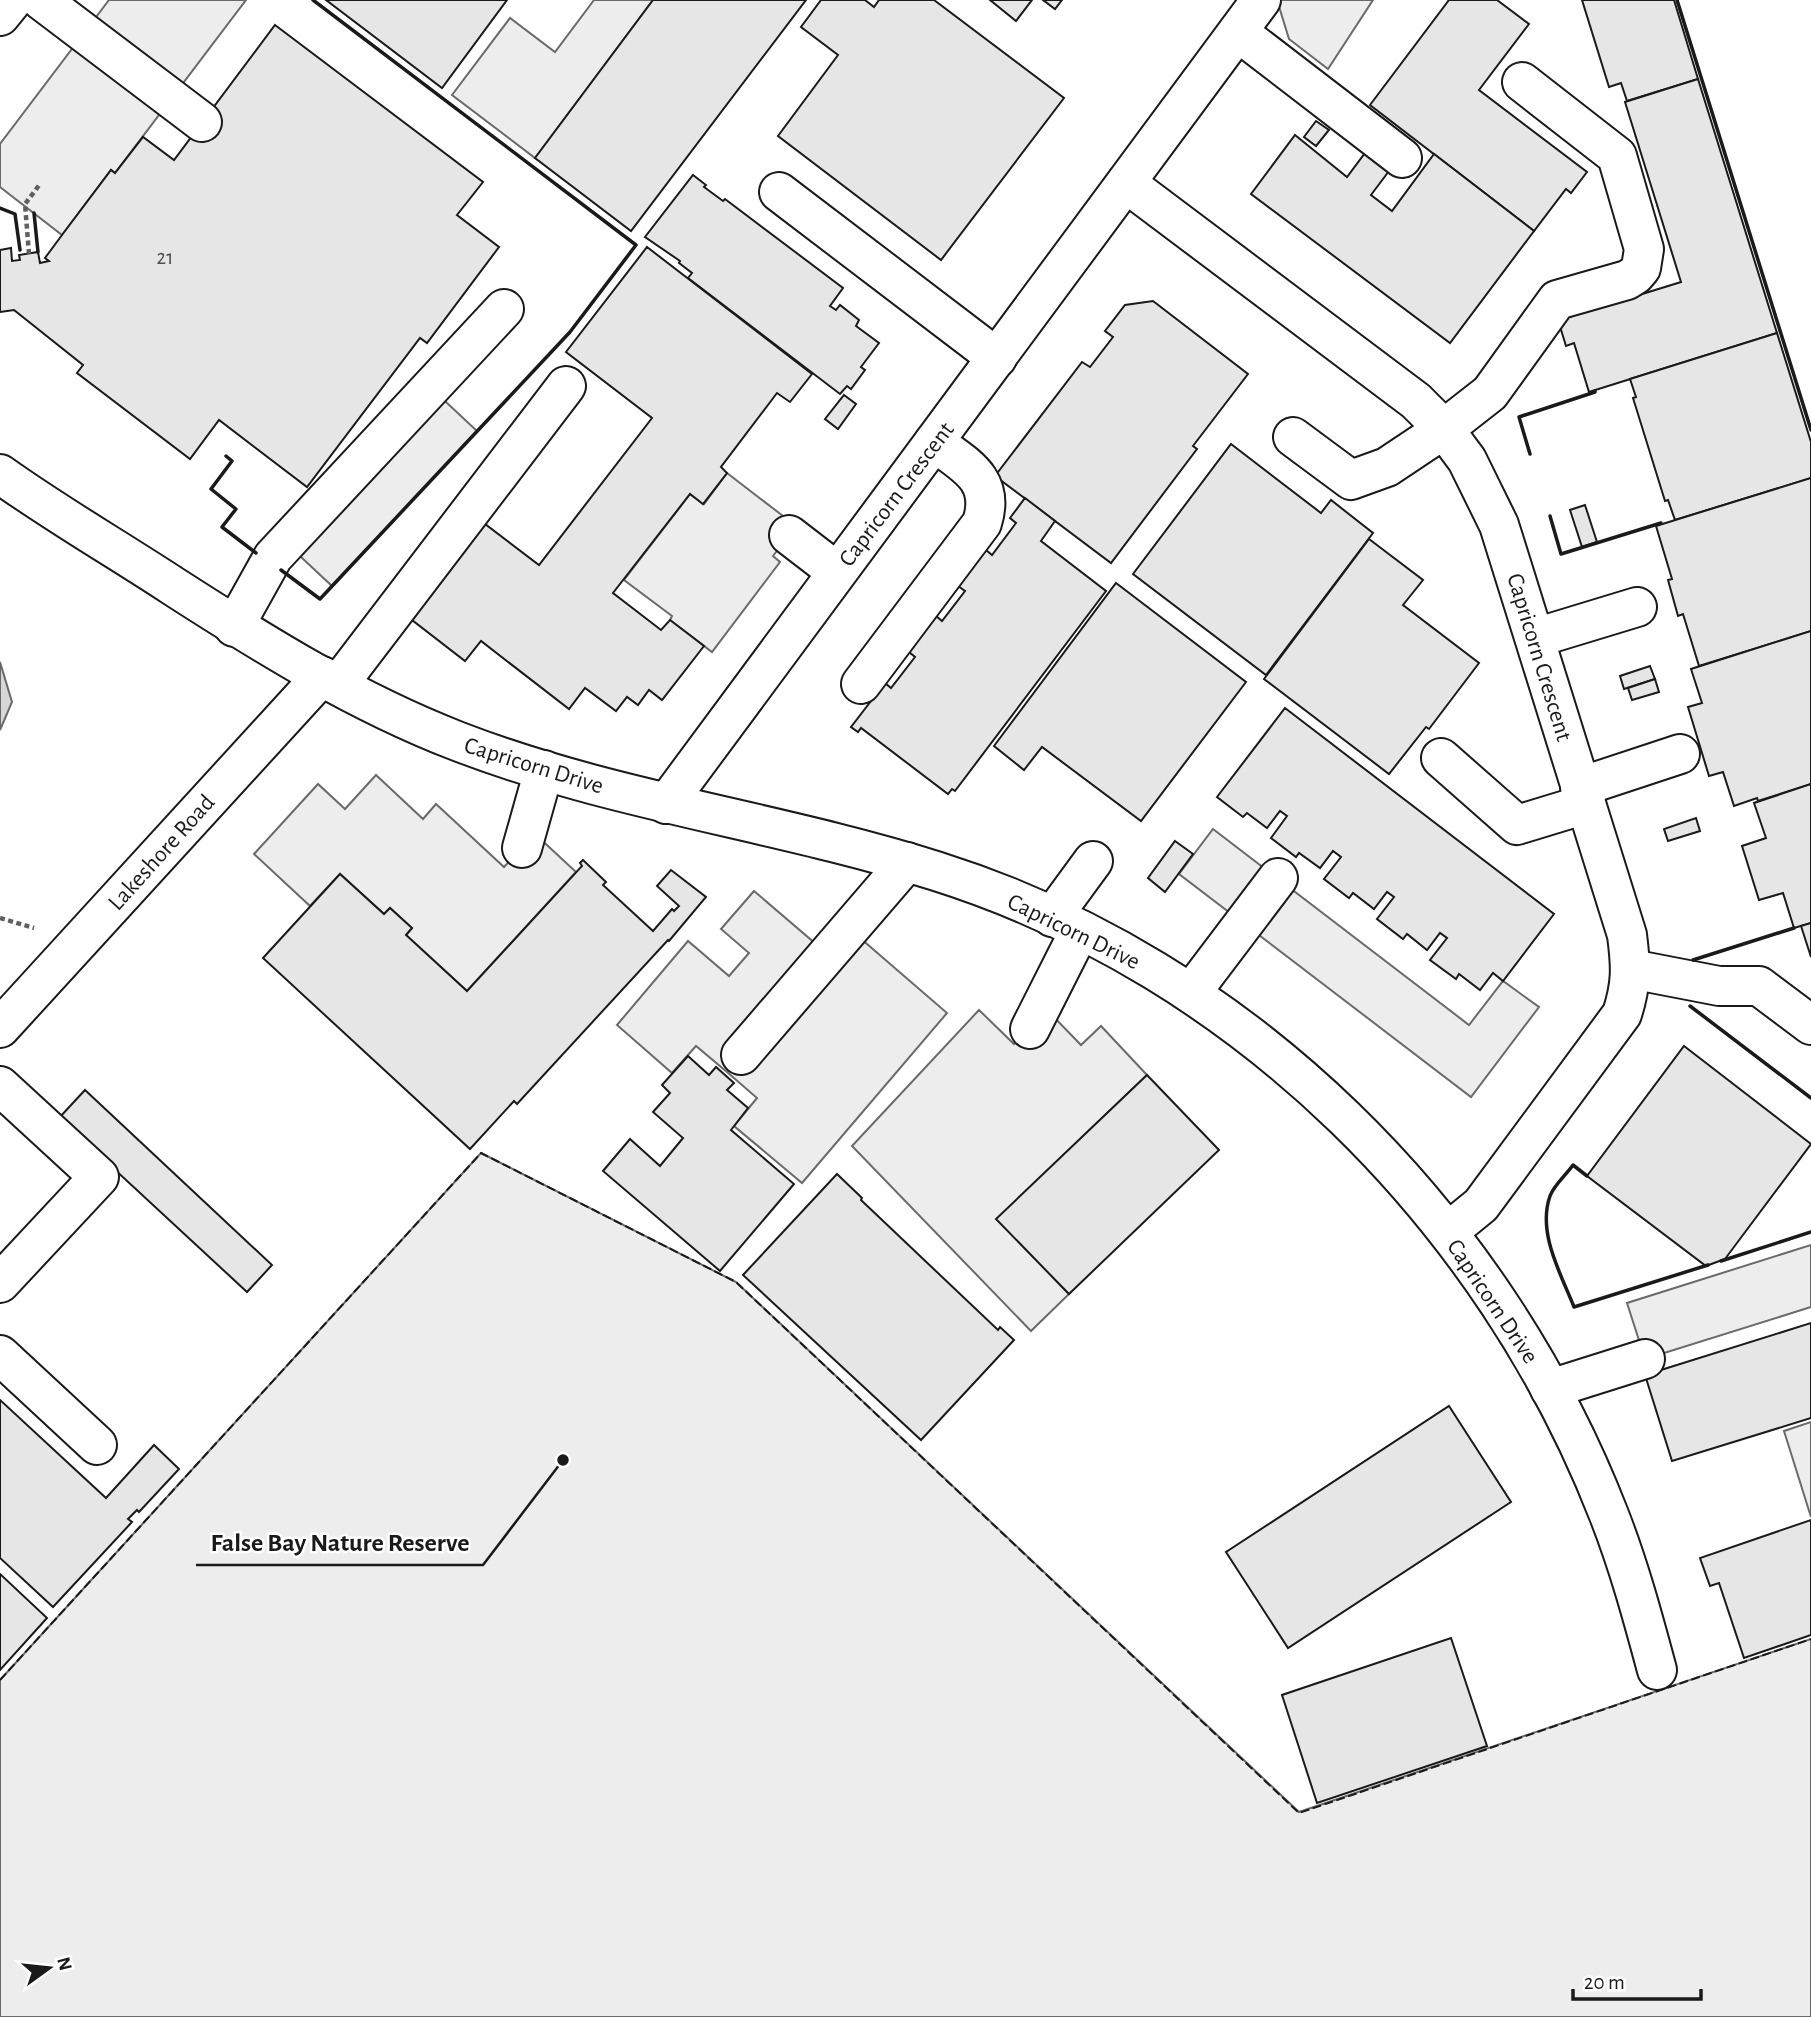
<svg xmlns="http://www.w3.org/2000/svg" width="1811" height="2017" font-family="'Alegreya Sans',sans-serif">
	<rect width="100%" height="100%" fill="#fff"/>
	<g fill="#ededed" stroke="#6a6a6a" stroke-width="2">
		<polygon points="109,0 246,0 115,173 111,170 62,235 0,187 0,144"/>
		<polygon points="594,0 653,0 535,158 452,95 510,18 555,52"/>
		<polygon points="1277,0 1373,0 1328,69 1289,39"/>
		<polygon points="431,388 477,431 332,586 286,543"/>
		<polygon points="727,473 796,526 773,556 780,562 712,652 670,620 672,616 624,580 690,494 704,504"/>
		<polygon points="376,775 423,819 436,804 504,867 535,834 576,872 467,991 406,935 412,928 390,908 384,914 340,874 310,906 254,854 318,784 345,809"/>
		<polygon points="1213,829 1469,1025 1503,981 1539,1007 1471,1097 1179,874"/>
		<polygon points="754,891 816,944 838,919 947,1013 802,1183 734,1126 757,1098 727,1072 696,1046 672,1073 617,1025 688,941 729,976 749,953 721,929"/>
		<polygon points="979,1010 1014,1044 1048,1011 1081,1045 1101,1026 1147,1075 997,1219 1069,1294 1031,1331 852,1146"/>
		<polygon points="481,1153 736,1282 1299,1812 1811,1639 1811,2017 0,2017 0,1680"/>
		<polygon points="1811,1245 1811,1307 1645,1359 1627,1303"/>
		<polygon points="1811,1422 1811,1517 1784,1431"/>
	</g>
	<polygon fill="#d7d7d7" stroke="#6a6a6a" stroke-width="2" points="0,662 12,702 0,730"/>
	<g fill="#e6e6e6" stroke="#1a1a1a" stroke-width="2">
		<polygon points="326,0 507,0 442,88"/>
		<polygon points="653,0 806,0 631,231 535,158"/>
		<polygon points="821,0 865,0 874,7 879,0 934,0 1064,98 941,260 778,136 838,55 801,27"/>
		<polygon points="990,0 1032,0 1016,21"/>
		<polygon points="1043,0 1062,0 1055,9"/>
		<polygon points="1449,0 1497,0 1529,24 1479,90 1587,172 1571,193 1566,189 1534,231 1370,105"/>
		<polygon points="1582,0 1674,0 1698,79 1627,101 1621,83 1609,87"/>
		<polygon points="275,25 483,182 457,215 499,247 427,343 420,338 307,487 219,420 190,459 77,373 83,365 14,310 0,312 0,250 11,248 12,261 20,260 19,255 38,252 40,263 49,261 45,258 62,235 111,170 115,173 143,137 174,160"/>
		<polygon points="1698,79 1777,333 1589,392 1574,343 1566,346 1558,320 1681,282 1625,102"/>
		<polygon points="1316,121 1329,130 1316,146 1304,137"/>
		<polygon points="1295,135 1347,177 1365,153 1389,171 1371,195 1392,211 1434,154 1534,231 1450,343 1251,194"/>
		<polygon points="693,175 706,185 704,187 723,201 725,199 843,288 830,306 836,310 840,305 859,320 856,326 879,343 861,367 865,370 851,389 847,386 840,394 688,278 692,273 679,263 680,261 645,237"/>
		<polygon points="647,247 812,374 790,402 777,393 721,467 727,473 703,504 690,494 613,593 661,630 670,620 704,646 662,700 649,690 638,705 627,697 616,711 585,688 569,709 481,641 465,661 412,620 485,524 539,565 652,418 566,352"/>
		<polygon points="1153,301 1248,374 1193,446 1197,449 1111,563 995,476 1082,362 1090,367 1113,337 1105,331 1125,305"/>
		<polygon points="1777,333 1811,442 1811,478 1675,520 1668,500 1665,501 1633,398 1636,397 1630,379"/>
		<polygon points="844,395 856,404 838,429 825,419"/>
		<polygon points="1231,444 1321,513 1331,500 1373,533 1266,675 1133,574"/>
		<polygon points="1811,478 1811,631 1699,666 1683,614 1678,616 1668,580 1672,579 1656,526"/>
		<polygon points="1025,498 1055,521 1041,541 1106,591 955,791 952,789 948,794 861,728 858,732 851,727 885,683 891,688 915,657 909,652 936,616 942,621 965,591 958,586 986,550 992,555 1016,523 1010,518"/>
		<polygon points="1585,505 1597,542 1582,547 1570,510"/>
		<polygon points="1369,539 1423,580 1403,605 1479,663 1429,729 1426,727 1389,774 1264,679"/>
		<polygon points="1116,583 1246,682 1141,821 1042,747 1024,770 994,746"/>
		<polygon points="1811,631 1811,784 1758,801 1757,798 1734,806 1723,772 1709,776 1688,707 1702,703 1691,669"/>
		<polygon points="1650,666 1655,679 1624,689 1620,676"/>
		<polygon points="1655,679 1659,692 1632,700 1628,688"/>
		<polygon points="1285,708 1554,914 1503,981 1493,973 1480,990 1459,974 1456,979 1430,960 1447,938 1440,933 1427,950 1407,934 1403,939 1377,919 1394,897 1387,892 1374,909 1353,893 1349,898 1324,879 1341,857 1333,851 1320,868 1299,853 1296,857 1271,838 1287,816 1280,811 1267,828 1247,813 1243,817 1217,797"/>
		<polygon points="1811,784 1811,923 1794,928 1783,893 1759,900 1742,846 1766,838 1754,803"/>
		<polygon points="1696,818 1700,831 1668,841 1664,829"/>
		<polygon points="1175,841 1193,854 1165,892 1148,878"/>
		<polygon points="583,860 606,882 603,885 653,931 672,909 674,911 679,906 657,886 671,870 706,897 669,941 668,940 517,1104 514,1101 470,1149 263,958 340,874 384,914 390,908 412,928 406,935 467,991 582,866 580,863"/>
		<polygon points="1811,923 1811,957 1801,926"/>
		<polygon points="1684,1046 1811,1144 1725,1259 1706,1266 1587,1176"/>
		<polygon points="688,1056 709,1075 716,1067 734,1083 727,1090 748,1108 731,1130 794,1184 720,1271 603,1171 630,1139 660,1166 683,1138 653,1112 670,1093 662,1085"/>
		<polygon points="1147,1075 1219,1150 1069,1294 996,1219"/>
		<polygon points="85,1090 272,1265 247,1292 59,1118"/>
		<polygon points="837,1174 862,1198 861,1200 998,1330 1000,1327 1014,1340 921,1440 743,1275"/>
		<polygon points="1811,1323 1811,1418 1672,1461 1645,1375"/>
		<polygon points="0,1400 106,1498 154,1445 179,1469 139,1512 137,1510 128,1519 132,1522 53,1607 0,1558"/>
		<polygon points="1449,1406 1511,1502 1288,1648 1226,1552"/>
		<polygon points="1811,1520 1811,1635 1744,1658 1719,1583 1710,1586 1700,1558"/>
		<polygon points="0,1574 47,1618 0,1670"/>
		<polygon points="1451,1638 1487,1746 1317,1803 1282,1695"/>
	</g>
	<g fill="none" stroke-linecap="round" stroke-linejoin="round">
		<defs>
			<g id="minor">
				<polyline points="41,0 202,122"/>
				<polyline points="0,16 13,0"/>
				<polyline points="1238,32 1402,158"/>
				<path d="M1126,183l290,218 28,28 23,31 32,65 128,410c4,31 5,48 -5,79l-141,191 -33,27"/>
				<polyline points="779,192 997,358"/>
				<polyline points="1293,437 1351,480 1387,467 1444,429 1490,393 1557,300 1627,280 1635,275 1641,268 1644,249 1617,156 1522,82"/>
				<path d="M0,474c56,40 115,74 173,112 90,58 183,116 284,155 155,60 321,80 479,130 308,97 557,346 673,644 20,51 34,103 48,155"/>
				<polyline points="789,535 837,572"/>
				<polyline points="234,627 273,557 504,309"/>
				<polyline points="1535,638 1637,607"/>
				<path d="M861,684l121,-161c14,-44 -17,-58 -48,-81"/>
				<polyline points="338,685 566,386"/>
				<polyline points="1441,758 1517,825 1586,804"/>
				<polyline points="1580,787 1680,754"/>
				<polyline points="666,804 1261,0"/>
				<polyline points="522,848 544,770"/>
				<polyline points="1052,917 1093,861"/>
				<polyline points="1631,969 1719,986 1759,986 1811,1025"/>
				<polyline points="1191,993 1278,878"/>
				<polyline points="0,1028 322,676"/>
				<polyline points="1030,1029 1080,930"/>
				<polyline points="741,1055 907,862"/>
				<polyline points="0,1086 99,1177 0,1283"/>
				<polyline points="0,1355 97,1445"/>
				<polyline points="1550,1389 1645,1359"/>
			</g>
		</defs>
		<use href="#minor" stroke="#1a1a1a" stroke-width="42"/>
		<g stroke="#5f5f5f" stroke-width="4.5" stroke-dasharray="5 3.5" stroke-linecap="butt">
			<polyline points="29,254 25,204 40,184"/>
			<polyline points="0,918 34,928"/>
		</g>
		<use href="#minor" stroke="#fff" stroke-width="38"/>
		<polyline stroke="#1a1a1a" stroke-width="2" stroke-dasharray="9 3.5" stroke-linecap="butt" points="0,1680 481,1153 736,1282 1299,1813 1811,1639"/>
		<g stroke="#1a1a1a" stroke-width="3.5">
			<polyline points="1677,0 1811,430"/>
			<polyline points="0,208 15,214 20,250"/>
			<polyline points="34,213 38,252"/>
			<polyline points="1530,454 1519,417 1595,392 1595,391"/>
			<polyline points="226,456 232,461 211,489 236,509 222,527 256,553"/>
			<polyline points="1550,516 1561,554 1661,523"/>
			<polyline points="281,570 320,599 570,332 636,245 313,0"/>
			<polyline points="1693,960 1794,928"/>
			<polyline points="1690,1006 1811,1098"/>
			<path d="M1587,1176l-14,-11c-7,10 -19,20 -23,31 -13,37 11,78 24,111l134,-42"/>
			<polyline points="1721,1261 1811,1232"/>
		</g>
	</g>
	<g text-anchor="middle" stroke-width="5" stroke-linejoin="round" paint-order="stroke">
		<g font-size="21" fill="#4d4d4d">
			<text x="165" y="264">21</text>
		</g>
		<g font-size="24" fill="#1a1a1a" stroke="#fff">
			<text transform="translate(896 494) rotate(-53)" y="8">Capricorn Crescent</text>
			<text transform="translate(1540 657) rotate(73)" y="8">Capricorn Crescent</text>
			<text transform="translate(534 765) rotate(17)" y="8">Capricorn Drive</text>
			<text transform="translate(161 852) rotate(-48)" y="8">Lakeshore Road</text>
			<text transform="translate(1074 931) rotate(26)" y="8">Capricorn Drive</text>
			<text transform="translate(1493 1301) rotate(56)" y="8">Capricorn Drive</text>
		</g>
	</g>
	<path fill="none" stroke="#1a1a1a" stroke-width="2.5" d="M563 1460L483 1565H196"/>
	<circle fill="#1a1a1a" stroke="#fff" stroke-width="2.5" cx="563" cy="1460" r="7"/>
	<g font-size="26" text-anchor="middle" font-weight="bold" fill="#1a1a1a" stroke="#fff" stroke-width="5" stroke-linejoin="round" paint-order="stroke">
		<text x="340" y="1551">False Bay Nature Reserve</text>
	</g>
	<g transform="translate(49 1968) rotate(75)" stroke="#ffffff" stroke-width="5" paint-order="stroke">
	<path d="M0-5L12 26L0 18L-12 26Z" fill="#1a1a1a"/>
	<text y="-10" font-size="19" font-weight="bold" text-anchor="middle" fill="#1a1a1a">N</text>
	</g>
	<path d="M1573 1989v10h128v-10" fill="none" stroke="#1a1a1a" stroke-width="3.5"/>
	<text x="1584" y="1989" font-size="21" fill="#1a1a1a" stroke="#ffffff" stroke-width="5" paint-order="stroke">20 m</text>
</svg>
